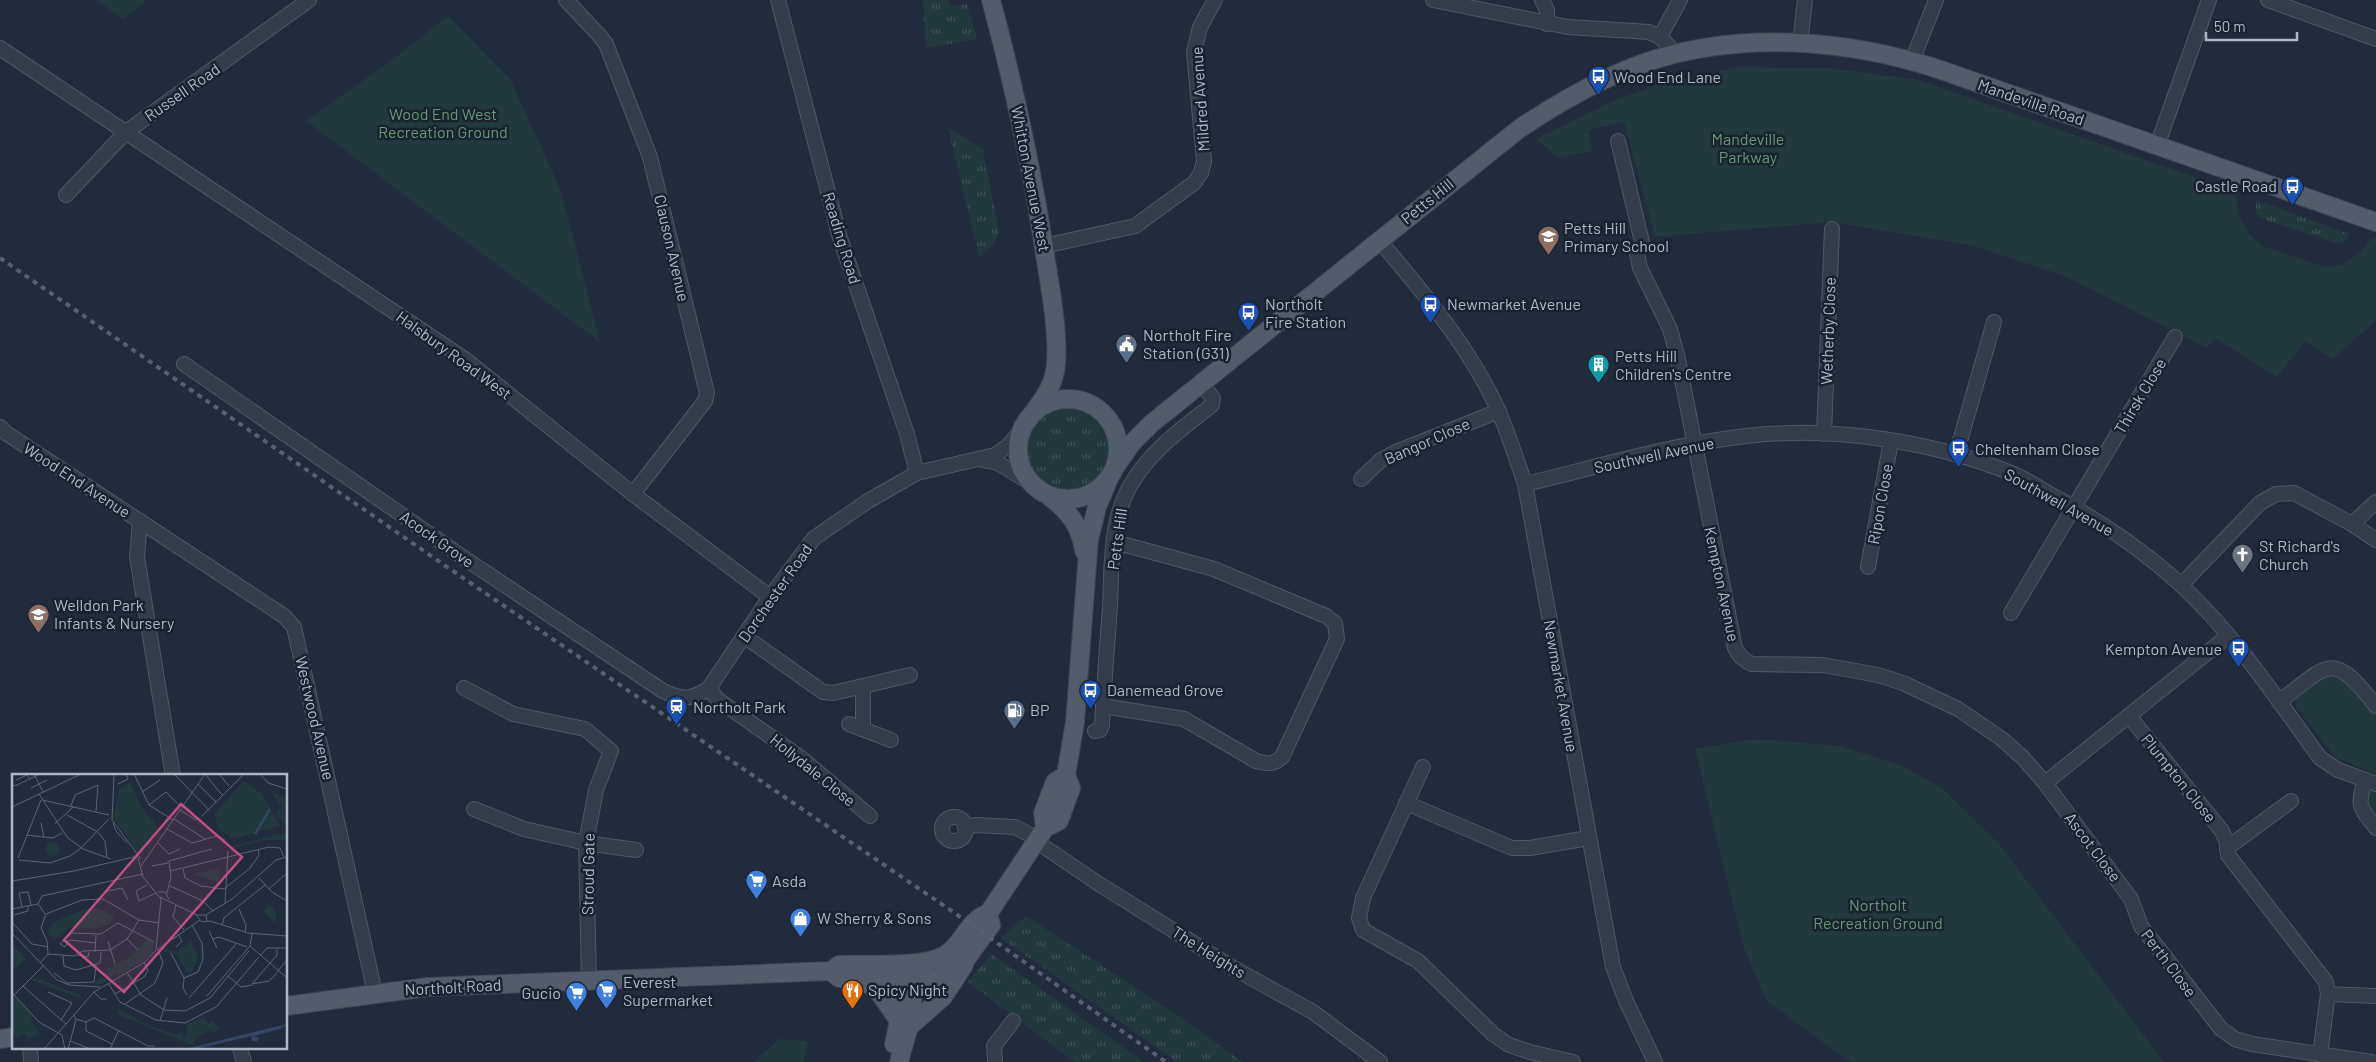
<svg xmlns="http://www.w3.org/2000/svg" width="2376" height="1062" font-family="Barlow,sans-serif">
	<defs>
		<pattern id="grass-tufts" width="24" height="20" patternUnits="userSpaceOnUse" patternTransform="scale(1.25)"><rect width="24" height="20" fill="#23383c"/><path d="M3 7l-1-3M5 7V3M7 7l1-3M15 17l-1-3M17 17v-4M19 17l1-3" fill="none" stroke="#405357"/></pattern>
	</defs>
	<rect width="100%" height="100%" fill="#212b3b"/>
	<g fill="url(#grass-tufts)">
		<polygon points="923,0 948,0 951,7 967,4 977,39 926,48"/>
		<polygon points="948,128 983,149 999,232 995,243 979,257"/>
		<path d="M2256,200l93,34c-3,7 -5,10 -13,9l-76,-25 -4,-6z"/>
		<circle cx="1068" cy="449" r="41"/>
		<polygon points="1026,916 1174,1013 1242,1062 1177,1062 1001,938"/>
		<polygon points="991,954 1144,1062 1075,1062 968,982"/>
	</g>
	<g fill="#23383c">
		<polygon points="96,0 147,0 123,19"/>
		<polygon points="448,16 510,79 561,191 600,342 306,121 391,61"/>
		<polygon points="1739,67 1829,68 1919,80 2236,192 2237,212 2248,233 2262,246 2325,267 2344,264 2360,252 2372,238 2376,239 2376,320 2333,359 2305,341 2277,377 2215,338 2207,348 2065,276 1974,246 1833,222 1655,237 1624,122 1588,130 1592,151 1558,158 1536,139 1615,100 1664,83"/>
		<polygon points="2335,673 2349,681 2376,716 2376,822 2365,807 2367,792 2375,774 2335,757 2295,706 2296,695 2322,675"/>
		<polygon points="1757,739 1840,746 1900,765 1943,789 1999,844 2164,1062 1850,1062 1767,1001 1743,946 1695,749"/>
		<polygon points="779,1039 808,1041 804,1062 754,1062"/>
	</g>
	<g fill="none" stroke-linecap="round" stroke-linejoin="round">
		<defs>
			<g id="minor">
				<polyline points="566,0 599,35 606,44 650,157 707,393 705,401 633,494"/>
				<polyline points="778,0 840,238 907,434 917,473"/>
				<polyline points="1433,0 1568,27 1649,32 1660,37 1676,54"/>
				<polyline points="1542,0 1547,10 1547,24"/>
				<polyline points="2268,0 2376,39"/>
				<polyline points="1660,37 1680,0"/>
				<polyline points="1800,44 1805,0"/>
				<polyline points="0,48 466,360 633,494 770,597"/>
				<polyline points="1912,61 1936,0"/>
				<polyline points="1618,141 1642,242 1637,253 1640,268 1670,329 1678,359 1735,648 1741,657 1751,664 1823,665 1878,675 1903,683 1958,709 2002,739 2023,758 2045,783 2131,899 2141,926 2221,1029 2235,1039 2252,1044 2371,1062"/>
				<polyline points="2157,146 2209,0"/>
				<polyline points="66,195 126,132 309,0"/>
				<path d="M1379,240c44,52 92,109 120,172 10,24 18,48 26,72l88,483 13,34 29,61"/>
				<polyline points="1044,246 1135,226 1194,183 1201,173 1204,161 1194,52 1200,27 1215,0"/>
				<path d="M184,364l283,196 196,131c19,9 28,9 46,-3l61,-91 44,-59 54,-37 49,-28 78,-18 13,-9 14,-17"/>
				<polyline points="0,427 6,433 284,616 294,627 375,993"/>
				<polyline points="1824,434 1832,229"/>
				<polyline points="1956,455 1994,322"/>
				<polyline points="983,460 998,463 1034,485"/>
				<polyline points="1361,479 1381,460 1396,452 1499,411"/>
				<path d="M1525,484c73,-17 147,-40 222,-48 84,-10 185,5 264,37 13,5 25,13 37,20 47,25 93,55 133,92 54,50 96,114 139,173l18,12 38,14"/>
				<polyline points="140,521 137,557 173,776"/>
				<polyline points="2352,524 2376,502"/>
				<polyline points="1868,567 1891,441"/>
				<polyline points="2181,585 2260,503 2276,494 2294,493 2352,524 2376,540"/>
				<polyline points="2011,613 2175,337"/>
				<polyline points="744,636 823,692 833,693 910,675"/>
				<polyline points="464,688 513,714 585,729 611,751 596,790 586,843 589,981"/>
				<polyline points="709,688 717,699 801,758 870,816"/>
				<path d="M2279,702c51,-39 53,-52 97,4"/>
				<path d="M1103,706l81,13 72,42c12,3 17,4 26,-4l55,-118 -2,-16 -9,-7 -112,-47 -88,-24 -12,-1"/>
				<polyline points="2129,716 2222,831 2227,843 2228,855 2326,982 2328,994 2320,1055"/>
				<polyline points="849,724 891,740"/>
				<polyline points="863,729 863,686"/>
				<path d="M1095,731l5,-1 2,-5c2,-39 5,-79 8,-118 2,-43 -1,-91 25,-129 19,-30 49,-51 77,-73l1,-7 -12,-14"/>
				<polyline points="1423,767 1363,898 1359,918 1363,930 1418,961 1493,1034 1509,1045 1530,1052 1573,1062"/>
				<path d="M2365,780c-8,27 -6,26 11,48"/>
				<polyline points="2045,783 2228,636"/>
				<polyline points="1406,803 1512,848 1530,848 1588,838"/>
				<polyline points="474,809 524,829 586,843 636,850"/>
				<circle cx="954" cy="829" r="12"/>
				<polyline points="965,827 975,825 1015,827 1038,839"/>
				<polyline points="1037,842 1099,884 1235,969 1313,1012 1380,1062"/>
				<polyline points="2227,848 2291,801"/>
				<polyline points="2328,994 2376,996"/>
				<polyline points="30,1048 31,1062"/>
				<polyline points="240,1048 244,1062"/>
				<polyline points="995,1062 994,1046 1013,1021"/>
			</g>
			<g id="major">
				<path d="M991,0c23,86 42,173 55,261 5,30 14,82 9,110 -3,19 -17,35 -28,50"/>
				<circle cx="1068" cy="449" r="50"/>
				<path d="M1115,467l17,-24 20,-20 367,-294c40,-27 82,-51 128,-67 93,-31 199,-23 291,7l438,153"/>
				<path d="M1050,497c19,14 31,30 34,54"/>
				<polyline points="1045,828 1043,813 1055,782 1066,775"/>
				<polyline points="988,914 1045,828 1059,821 1071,788 1066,775 1075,722 1089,539 1097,507 1109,478"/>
				<polyline points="831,971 839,978 862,979 914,980 938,978 961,966 991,925 988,914"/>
				<polyline points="862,979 879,992 899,1021"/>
				<path d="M286,1006l142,-19 403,-16 8,-6c26,-1 86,3 106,-10 18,-10 23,-36 43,-41"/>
				<polyline points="910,1026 943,997 964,965"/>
				<polyline points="0,1039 14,1037"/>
				<polyline points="894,1044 899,1021 901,968"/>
				<polyline points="899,1062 912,1015 913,970"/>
			</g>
		</defs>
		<use href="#minor" stroke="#505866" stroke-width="16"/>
		<use href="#major" stroke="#3e4654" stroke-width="20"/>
		<use href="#minor" stroke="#353d4b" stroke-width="14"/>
		<use href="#major" stroke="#535c6b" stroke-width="18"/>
		<polyline stroke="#576172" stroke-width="4" stroke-dasharray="5 5" stroke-linecap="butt" points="0,258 450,569 959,916 1166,1062"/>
	</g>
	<defs>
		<symbol id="bus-pin" viewBox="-11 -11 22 30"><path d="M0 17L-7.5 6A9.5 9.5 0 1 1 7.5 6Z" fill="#1a4fb4" stroke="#1a2230"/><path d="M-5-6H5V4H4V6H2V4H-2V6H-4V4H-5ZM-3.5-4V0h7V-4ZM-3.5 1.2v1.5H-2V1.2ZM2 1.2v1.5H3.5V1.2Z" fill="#fff"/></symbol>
		<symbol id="school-pin" viewBox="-11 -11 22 30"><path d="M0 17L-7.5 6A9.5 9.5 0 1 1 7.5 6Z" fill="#8d6e63" stroke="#1a2230"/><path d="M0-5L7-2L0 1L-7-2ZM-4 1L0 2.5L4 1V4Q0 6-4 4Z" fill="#fff"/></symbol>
		<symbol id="civic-pin" viewBox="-11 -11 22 30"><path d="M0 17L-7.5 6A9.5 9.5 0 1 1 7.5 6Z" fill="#5c6f8a" stroke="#1a2230"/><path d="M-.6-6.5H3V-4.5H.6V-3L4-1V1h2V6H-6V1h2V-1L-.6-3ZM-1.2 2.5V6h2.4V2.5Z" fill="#fff"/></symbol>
		<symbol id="building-pin" viewBox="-11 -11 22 30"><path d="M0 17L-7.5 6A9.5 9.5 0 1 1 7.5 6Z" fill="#0f9aa8" stroke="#1a2230"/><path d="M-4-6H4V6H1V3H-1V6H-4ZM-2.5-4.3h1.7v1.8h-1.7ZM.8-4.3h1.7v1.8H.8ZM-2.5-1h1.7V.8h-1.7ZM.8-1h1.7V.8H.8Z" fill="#fff"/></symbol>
		<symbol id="church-pin" viewBox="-11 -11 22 30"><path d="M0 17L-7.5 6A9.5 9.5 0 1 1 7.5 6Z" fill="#6b7280" stroke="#1a2230"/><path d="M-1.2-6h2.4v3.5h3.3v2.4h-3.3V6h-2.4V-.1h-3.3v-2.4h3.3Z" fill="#fff"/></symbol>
		<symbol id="station-pin" viewBox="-11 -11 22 30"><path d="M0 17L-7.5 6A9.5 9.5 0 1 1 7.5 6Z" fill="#1a4fb4" stroke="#1a2230"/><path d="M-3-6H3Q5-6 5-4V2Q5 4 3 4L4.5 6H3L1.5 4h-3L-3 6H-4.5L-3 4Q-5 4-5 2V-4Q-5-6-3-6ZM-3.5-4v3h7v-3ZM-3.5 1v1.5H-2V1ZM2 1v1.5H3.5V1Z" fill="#fff"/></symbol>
		<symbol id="fuel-pin" viewBox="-11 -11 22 30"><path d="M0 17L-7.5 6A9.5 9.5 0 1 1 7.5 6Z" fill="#5c6f8a" stroke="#1a2230"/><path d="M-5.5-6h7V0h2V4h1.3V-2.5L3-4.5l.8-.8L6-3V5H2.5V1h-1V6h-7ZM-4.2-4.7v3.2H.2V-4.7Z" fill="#fff"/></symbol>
		<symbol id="supermarket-pin" viewBox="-11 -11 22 30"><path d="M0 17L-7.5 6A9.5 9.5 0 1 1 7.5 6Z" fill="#3f7fe0" stroke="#1a2230"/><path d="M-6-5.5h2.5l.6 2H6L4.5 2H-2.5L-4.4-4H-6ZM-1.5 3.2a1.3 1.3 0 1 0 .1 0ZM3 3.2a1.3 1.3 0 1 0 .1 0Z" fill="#fff"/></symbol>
		<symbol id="shop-pin" viewBox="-11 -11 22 30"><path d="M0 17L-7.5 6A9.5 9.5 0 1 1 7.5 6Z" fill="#3f7fe0" stroke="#1a2230"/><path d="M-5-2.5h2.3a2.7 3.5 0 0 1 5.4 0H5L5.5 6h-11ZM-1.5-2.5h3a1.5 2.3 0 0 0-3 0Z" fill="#fff"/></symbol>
		<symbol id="restaurant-pin" viewBox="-11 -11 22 30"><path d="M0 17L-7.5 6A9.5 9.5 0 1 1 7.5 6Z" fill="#e8710a" stroke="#1a2230"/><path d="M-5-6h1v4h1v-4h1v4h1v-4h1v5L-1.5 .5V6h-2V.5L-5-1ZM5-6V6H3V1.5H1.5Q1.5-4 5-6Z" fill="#fff"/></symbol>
	</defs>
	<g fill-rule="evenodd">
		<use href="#bus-pin" x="1586" y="64" width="25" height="34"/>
		<use href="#bus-pin" x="2280" y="174" width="25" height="34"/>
		<use href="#school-pin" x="1536" y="224" width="25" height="34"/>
		<use href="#bus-pin" x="1418" y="292" width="25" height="34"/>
		<use href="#bus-pin" x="1236" y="300" width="25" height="34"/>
		<use href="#civic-pin" x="1114" y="332" width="25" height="34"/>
		<use href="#building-pin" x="1586" y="352" width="25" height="34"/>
		<use href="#bus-pin" x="1946" y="436" width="25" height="34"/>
		<use href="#church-pin" x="2230" y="542" width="25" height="34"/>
		<use href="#school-pin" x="26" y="602" width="25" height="34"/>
		<use href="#bus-pin" x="2226" y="636" width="25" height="34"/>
		<use href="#bus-pin" x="1078" y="678" width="25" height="34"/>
		<use href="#station-pin" x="664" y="694" width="25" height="34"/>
		<use href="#fuel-pin" x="1002" y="698" width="25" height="34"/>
		<use href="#supermarket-pin" x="744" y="868" width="25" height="34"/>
		<use href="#shop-pin" x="788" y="906" width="25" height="34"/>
		<use href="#restaurant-pin" x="840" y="978" width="25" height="34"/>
		<use href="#supermarket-pin" x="594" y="978" width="25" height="34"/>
		<use href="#supermarket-pin" x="564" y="980" width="25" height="34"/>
	</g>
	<g text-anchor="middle" stroke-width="5" stroke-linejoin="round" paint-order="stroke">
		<g font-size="16" fill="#b0b8c7" stroke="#1a2230" text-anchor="start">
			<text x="1614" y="83">Wood End Lane</text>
			<text x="2277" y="192" text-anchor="end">Castle Road</text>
			<text x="1564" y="234">Petts Hill<tspan x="1564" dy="18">Primary School</tspan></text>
			<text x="1265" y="310">Northolt<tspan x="1265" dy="18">Fire Station</tspan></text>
			<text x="1447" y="310">Newmarket Avenue</text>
			<text x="1143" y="341">Northolt Fire<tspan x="1143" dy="18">Station (G31)</tspan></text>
			<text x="1615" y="362">Petts Hill<tspan x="1615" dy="18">Children's Centre</tspan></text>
			<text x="1975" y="455">Cheltenham Close</text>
			<text x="2259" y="552">St Richard's<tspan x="2259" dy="18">Church</tspan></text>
			<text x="54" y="611">Welldon Park<tspan x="54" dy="18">Infants &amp; Nursery</tspan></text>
			<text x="2222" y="655" text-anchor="end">Kempton Avenue</text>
			<text x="1107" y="696">Danemead Grove</text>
			<text x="693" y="713">Northolt Park</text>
			<text x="1030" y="716">BP</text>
			<text x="772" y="887">Asda</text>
			<text x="817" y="924">W Sherry &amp; Sons</text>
			<text x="623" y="988">Everest<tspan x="623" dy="18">Supermarket</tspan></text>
			<text x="868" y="996">Spicy Night</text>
			<text x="561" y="999" text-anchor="end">Gucio</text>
		</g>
		<g font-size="16" fill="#b0b8c7" stroke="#1a2230">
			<text transform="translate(182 92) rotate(-35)" y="6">Russell Road</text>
			<text transform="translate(1200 99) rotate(-94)" y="6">Mildred Avenue</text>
			<text transform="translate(2031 102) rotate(19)" y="6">Mandeville Road</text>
			<text transform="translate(1031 179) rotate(79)" y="6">Whitton Avenue West</text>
			<text transform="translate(1427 201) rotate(-39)" y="6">Petts Hill</text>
			<text transform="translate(842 238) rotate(73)" y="6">Reading Road</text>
			<text transform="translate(672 248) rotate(77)" y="6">Clauson Avenue</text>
			<text transform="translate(1828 331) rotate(-88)" y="6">Wetherby Close</text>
			<text transform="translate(454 355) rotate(36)" y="6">Halsbury Road West</text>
			<text transform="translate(2140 396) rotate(-59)" y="6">Thirsk Close</text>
			<text transform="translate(1427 441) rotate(-24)" y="6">Bangor Close</text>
			<text transform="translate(1654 455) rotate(-12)" y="6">Southwell Avenue</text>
			<text transform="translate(77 480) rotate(33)" y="6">Wood End Avenue</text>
			<text transform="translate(2059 502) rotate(29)" y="6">Southwell Avenue</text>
			<text transform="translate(1880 504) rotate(-80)" y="6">Ripon Close</text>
			<text transform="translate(437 539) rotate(35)" y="6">Acock Grove</text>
			<text transform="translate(1117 539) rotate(-82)" y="6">Petts Hill</text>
			<text transform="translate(1722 584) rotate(78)" y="6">Kempton Avenue</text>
			<text transform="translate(775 593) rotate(-55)" y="6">Dorchester Road</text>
			<text transform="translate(1561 686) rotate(80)" y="6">Newmarket Avenue</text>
			<text transform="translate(315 718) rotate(77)" y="6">Westwood Avenue</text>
			<text transform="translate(813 770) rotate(39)" y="6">Hollydale Close</text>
			<text transform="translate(2179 778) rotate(51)" y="6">Plumpton Close</text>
			<text transform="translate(2093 847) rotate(53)" y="6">Ascot Close</text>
			<text transform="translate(588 874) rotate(-89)" y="6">Stroud Gate</text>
			<text transform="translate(1209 952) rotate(32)" y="6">The Heights</text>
			<text transform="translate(2169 963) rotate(53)" y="6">Perth Close</text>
			<text transform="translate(453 987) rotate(-3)" y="6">Northolt Road</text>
		</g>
		<g font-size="16" fill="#669973" stroke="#1a2230">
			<text x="443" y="120">Wood End West<tspan x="443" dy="18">Recreation Ground</tspan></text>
			<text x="1748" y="145">Mandeville<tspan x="1748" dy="18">Parkway</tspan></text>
			<text x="1878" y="911">Northolt<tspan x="1878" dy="18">Recreation Ground</tspan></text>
		</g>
	</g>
	<g transform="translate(12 774)">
		<rect width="275" height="275" fill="#212b3b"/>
		<path d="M260,18l15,6v31l-12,-16 7,-5zM274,58l1,8h-19l-34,8 -1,-2zM22,203l48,19 -2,2 5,2 -53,-20zM108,235l27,16 30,10 4,-3 3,6 4,-4 7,5 -2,4 4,4 -80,-33z" fill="#23383c"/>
		<path d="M232,7l18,13 18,32 -47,13 -15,-11 -4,-14zM118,8l11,24 18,23 -16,22 -3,-3 -3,3 -23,-31 4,-30zM34 75a7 7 0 1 1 14 0a7 7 0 1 1-14 0ZM208,94l-1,14 -26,-8zM257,131l8,8 -2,10 -12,-12zM85,134l18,8 -7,9 -13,4 -25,-2 -16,14 -6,-10 6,-9 29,-12zM146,163l-6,16 -10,9 -22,13 -4,-2 -16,13 -6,-2 5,-6h7l2,-10 22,-11 17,-18 8,4zM179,167l7,16 -6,15 -5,1 -11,-20 -12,-1 -2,-4 15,4zM0,169l14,16 -10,9 -4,-2zM1,222l21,20 -4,5 10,13 -10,4 6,11 -11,-15 -8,4 -5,-3zM192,243l4,7 4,-3 8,7 -7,6 -4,-4 -14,9 -9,-7 2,-8z" fill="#23383c"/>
		<path d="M275,250l-7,5 -26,7 5,2 -2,4 -6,-2 1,-4 -56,13h-11z" fill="#344663"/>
		<path fill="none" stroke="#344663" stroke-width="2.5" d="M243,60l15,-25"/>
		<path fill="none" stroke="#5a6373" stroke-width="1" d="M22,0l9,18M102,0l-2,46 29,39M122,0l15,31 24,15M162,0l36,37M193,0l17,21M207,0l10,12M248,0l8,9 19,6M4,6l11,-5 3,4M0,10l3,2 25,-12M106,10l10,-5 -2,-5M186,10l18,18M19,14l16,-8M130,18l18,-12M27,20l28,43 16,12 28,10M30,26l67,15M137,31l17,-13 15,15M59,32l4,-11 23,-10 -2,26M0,33l69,-33M168,36l16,10M55,41l29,16M190,42l42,-42M162,45l31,20M29,49l3,15M101,49l3,8 11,12M43,50l19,-18M155,55l25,14 25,-7 8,4M85,57l8,10 2,17M14,61l27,3 9,-5M146,69l11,11 11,-5M69,74l28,-29M6,84l23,-58M7,86l31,3 20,-7 11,-8M129,92l64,-92M140,92l16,-3M171,95l2,9 16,8 23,3 26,-21 9,-13 -1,-6M158,97l99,-24 11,1 4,9M247,104l13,14 15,9M0,107l62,-10 64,-15M135,111l-11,6 3,10 17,-8M158,112l33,15 10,10M257,115l18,-16M146,118h7l4,7M155,119l4,-16 -2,-16 43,-12M148,123l37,18h9l1,6M87,124l9,-7 14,-3 6,12M213,130l3,-53M229,130l24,-19M164,131l-3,12 11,13M10,133l-3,-14 9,-1 3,13M0,135l26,-5M227,135l7,16 -1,7M33,140l-7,-10 4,-8 101,-22M2,141l14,-4v-6M184,141l6,7 8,-1 38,12 39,3M194,141l26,-16 44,-39 11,-3M0,148l20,22 16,3M210,151l2,-7 17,-14M197,157l8,17M0,159l45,47 12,5 31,2M115,165l11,11M201,165l6,-2 28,10M58,166l-5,7 -5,-3 12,-11 29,1 17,-11 36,19M58,166l26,3M96,167l7,23M152,170l13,-8M238,172l37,32M164,173l6,-6 -4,-7M145,176l43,-30M83,178l1,-17M159,179l13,25 -1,10 4,7M36,180l26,2 9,-5 27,-1 17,-11 12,-19M65,181l11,2 1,-5M51,182l1,10 12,4 24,-7 1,-11M248,182l7,-8h20M28,189l8,-9 -1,-13 -6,-13 5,-14 36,-14 21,-1 36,21 20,3M115,198l14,23 23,15 21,1 25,-13M265,198l10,-12M42,199l13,10 27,-1 2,-17M216,202l13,11 11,-2M172,204l14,-6 5,-13 -1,-16 -10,-18M96,209l12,19 36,18 29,3 31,-16 43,-50M240,210l25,-29v-6M240,210l17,-3 8,-8M11,212l43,38M36,218l24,11 -11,17M82,218l7,7h6M0,219l27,29 23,13 3,14M103,220l29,-17 4,-7 -4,-7M2,221l29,-29M195,222l43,-50 2,-12M177,224l48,-55M198,224l39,-47M113,230l30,-21 8,-20 -5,-13M64,245l10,3 8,-4 54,28h7M148,247l7,-23M74,248v9l26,13M58,267l21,8M32,275l50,-57 51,-30 11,-12 5,-51 -18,-22 -5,-19M56,275l8,-29 -2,-5M98,275l9,-19"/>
		<path fill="#bc5081" fill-opacity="0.15" stroke="#bc5081" stroke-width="2.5" d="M169,30l61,53 -118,135 -60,-52z"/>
		<rect width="275" height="275" fill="none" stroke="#b0b8c7" stroke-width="2.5"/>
	</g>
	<path d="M2206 32v8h91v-8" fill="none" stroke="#b0b8c7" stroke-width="2.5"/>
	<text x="2214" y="32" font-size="15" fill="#b0b8c7" stroke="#1a2230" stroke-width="4" paint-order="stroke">50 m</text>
</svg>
